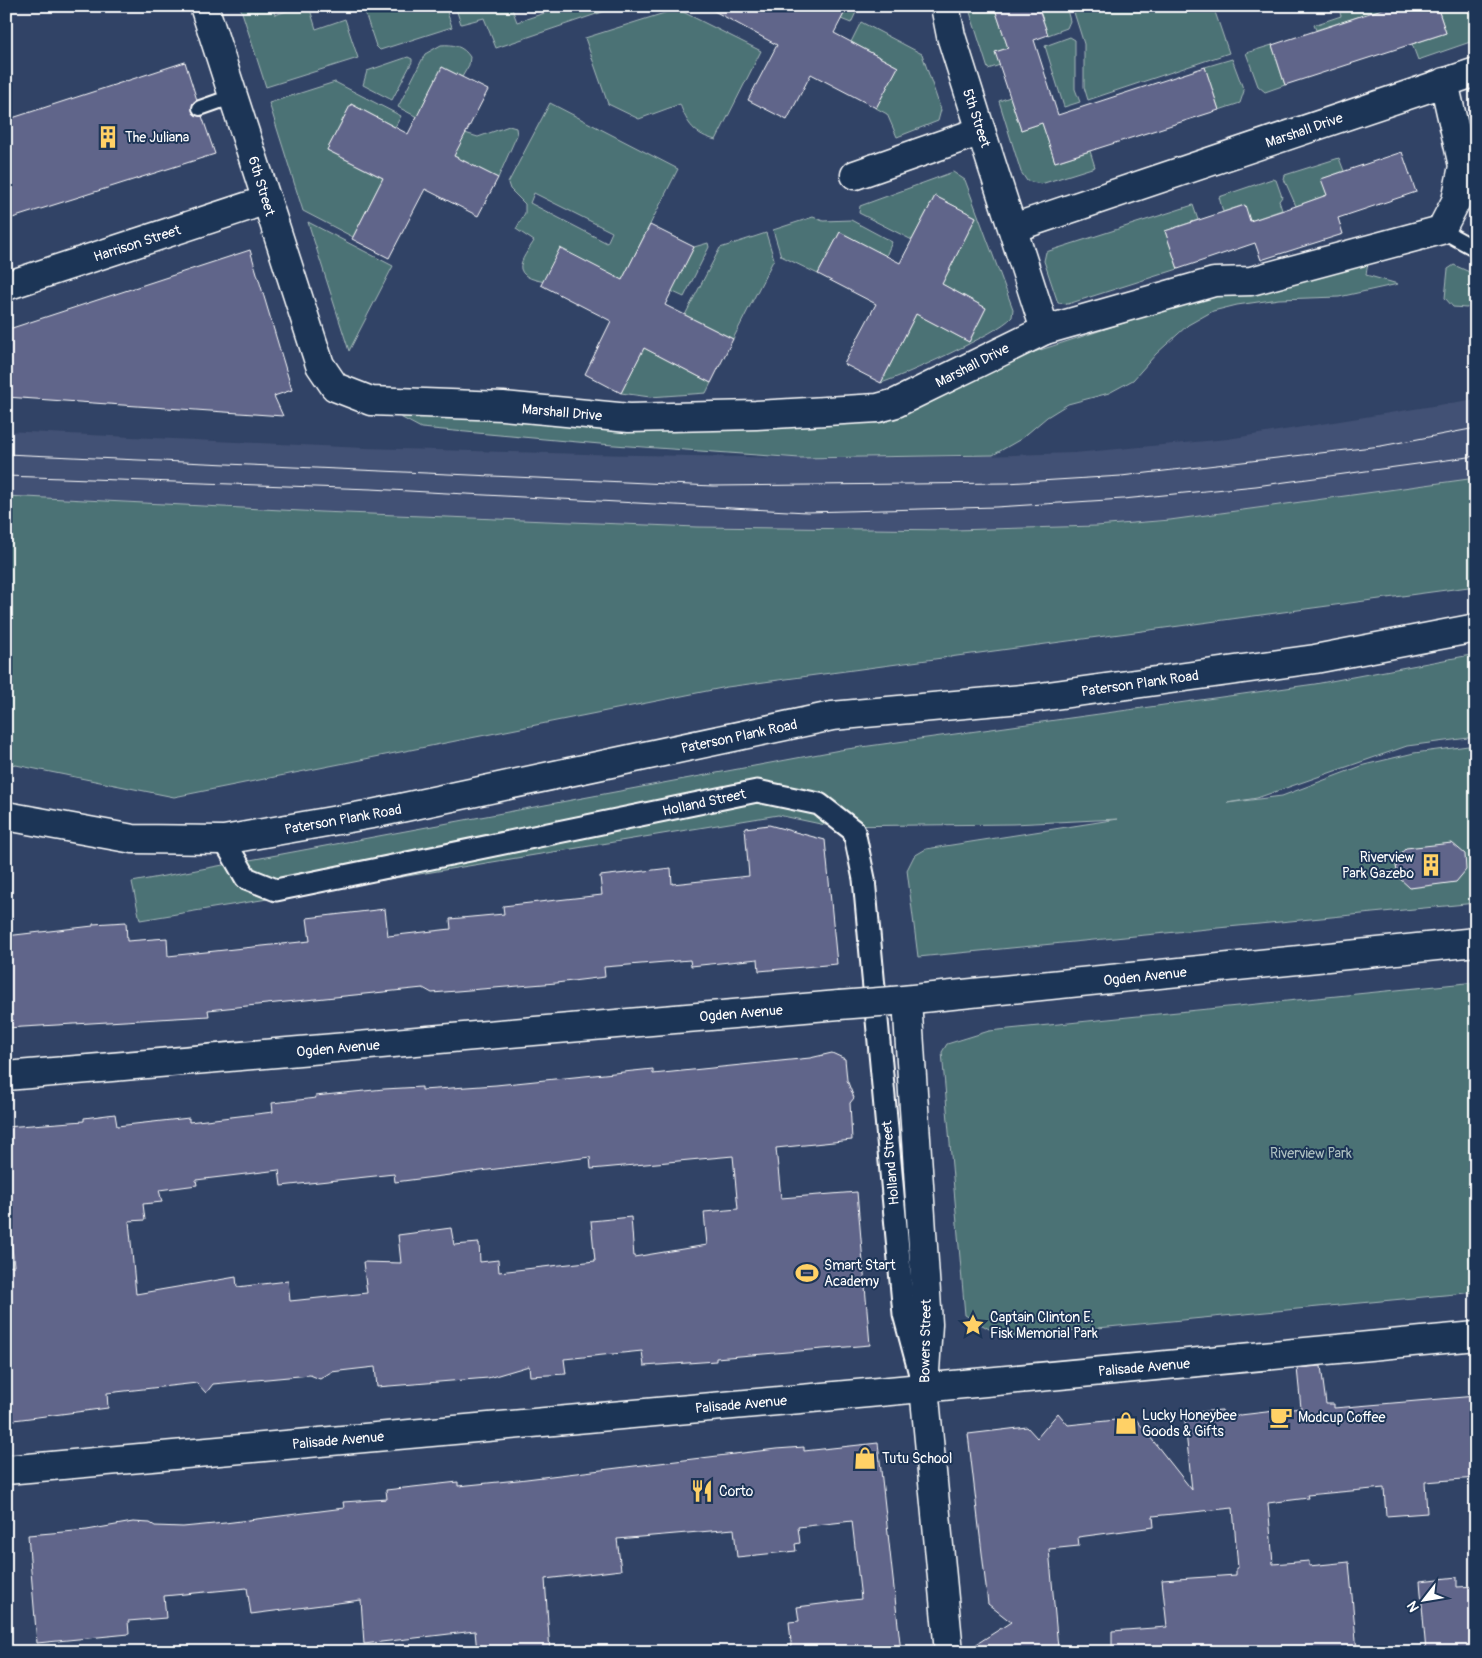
<svg xmlns="http://www.w3.org/2000/svg" width="1482" height="1658" font-family="Pangolin,sans-serif">
	<rect width="100%" height="100%" fill="#314366"/>
	<filter id="ink" filterUnits="userSpaceOnUse"><feTurbulence type="fractalNoise" baseFrequency=".02" numOctaves="2"/><feDisplacementMap in="SourceGraphic" scale="10" xChannelSelector="R" yChannelSelector="G"/><feConvolveMatrix kernelMatrix="1 2 1 2 8 2 1 2 1" color-interpolation-filters="sRGB"/></filter>
	<g filter="url(#ink)">
		<polygon fill="#435174" points="1476,399 1476,478 1305,503 1170,520 1096,526 954,530 697,527 321,512 6,496 6,431 364,448 585,454 800,458 951,457 1074,453 1228,439"/>
		<g fill="#4c7275" stroke="#a6b8ba" fill-rule="evenodd">
			<polygon points="240,6 272,6 275,15 301,6 309,6 316,29 345,19 358,58 266,87"/>
			<polygon points="384,6 445,6 452,27 380,50 376,46 365,13"/>
			<polygon points="455,6 511,6 517,22 566,6 620,6 496,48 484,18 461,24"/>
			<polygon points="848,6 859,6 851,23 841,19"/>
			<polygon points="968,6 994,6 1008,48 996,52 1000,65 988,69"/>
			<polygon points="1038,6 1066,6 1070,21 1067,28 1048,35"/>
			<polygon points="1072,6 1213,6 1229,53 1088,100 1084,87 1084,44"/>
			<polygon points="1338,6 1390,6 1390,7 1316,30 1314,25 1341,16"/>
			<polygon points="1437,6 1476,6 1476,40 1418,60 1412,44 1446,33"/>
			<path d="M677,9l84,42 -45,89c-21,-5 -29,-16 -36,-36l-41,15 -31,-15 -23,-66z"/>
			<polygon points="861,22 922,54 941,110 938,121 897,137 887,114 876,108 898,67 851,42"/>
			<polygon points="1070,37 1075,40 1075,89 1080,102 1064,107 1045,46"/>
			<path d="M441,45c12,-1 22,1 29,12l-1,8 -7,12 -20,-10 -25,50 -19,-10 27,-53z"/>
			<polygon points="1272,45 1285,85 1265,92 1258,86 1246,53"/>
			<polygon points="408,57 412,59 412,62 392,100 363,85 367,71"/>
			<polygon points="1232,59 1244,91 1240,103 1219,110 1205,67"/>
			<polygon points="335,82 401,116 395,127 351,104 327,150 383,178 353,237 303,211 269,103"/>
			<polygon points="1010,97 1021,130 1042,123 1055,162 1090,151 1095,167 1041,184 1027,181 1021,172 999,101"/>
			<path d="M550,103l128,66 -56,111c-18,1 -96,11 -101,-11 -2,-8 9,-21 13,-28l-18,-12 9,-16v-9l-15,-15 -2,-6zM534,193l78,39 -5,11 -77,-40z"/>
			<polygon points="509,126 516,128 517,135 498,178 454,156 465,133 478,137"/>
			<polygon points="1339,158 1344,171 1322,179 1327,195 1296,206 1284,179 1285,175"/>
			<path d="M953,172l12,8 48,129 -1,8c-13,16 -109,59 -131,66l35,-69 53,28 17,-34 -44,-24 34,-67 -41,-21 -23,44 -53,-27 1,-7z"/>
			<polygon points="1272,179 1276,180 1282,197 1279,201 1282,210 1250,221 1244,205 1223,212 1219,197"/>
			<polygon points="1193,205 1198,220 1165,231 1178,269 1068,304 1058,303 1044,261 1046,252"/>
			<polygon points="813,217 823,221 851,220 892,242 886,256 840,232 818,274 781,256 773,230"/>
			<polygon points="308,222 393,266 349,351"/>
			<polygon points="766,233 774,259 733,339 685,315 720,248"/>
			<polygon points="708,243 709,247 684,297 671,291 694,247"/>
			<polygon points="1368,262 1366,275 1398,284 1339,297 1279,299 1237,305 1213,311 1188,325 1156,354 1133,380 1109,393 1068,404 1047,417 1021,439 993,455 800,458 600,444 421,428 391,412 642,431 707,430 896,419 1028,354 1213,294"/>
			<polygon points="1454,265 1476,275 1476,306 1466,308 1453,307 1445,298 1448,269"/>
			<polygon points="644,348 711,383 706,393 650,397 621,393"/>
			<polygon points="1476,478 1476,586 727,687 174,797 6,763 6,496 321,512 697,527 954,530 1096,526 1170,520"/>
			<polygon points="1476,654 1476,737 1407,746 1257,798 1227,803 1282,796 1364,765 1414,753 1476,745 1476,903 918,957 907,870 914,856 926,849 1118,819 1013,824 830,826 778,815 140,920 132,882 840,750 1315,684"/>
			<polygon points="1476,982 1476,1292 1003,1337 965,1315 942,1052 947,1044 989,1031"/>
		</g>
		<g fill="#61658a" stroke="#fff" fill-rule="evenodd">
			<polygon points="705,6 848,6 834,33 898,67 876,108 811,74 787,120 748,100 777,45"/>
			<polygon points="994,6 1038,6 1048,35 1034,40 1058,115 1205,67 1219,110 1055,162 1042,123 1021,130 995,52 1008,48"/>
			<polygon points="1391,6 1437,6 1446,33 1285,85 1272,45"/>
			<polygon points="185,62 197,100 193,103 192,110 195,115 202,116 215,154 6,220 6,120"/>
			<polygon points="442,67 488,90 454,156 498,178 478,216 425,189 389,258 352,239 383,178 327,150 351,104 408,134"/>
			<polygon points="1402,152 1416,192 1338,218 1343,234 1261,260 1255,243 1178,269 1165,231 1245,205 1250,221 1296,206 1327,195 1321,179"/>
			<polygon points="935,196 976,217 942,284 986,308 969,342 916,314 881,383 844,364 876,304 818,274 840,232 900,263"/>
			<polygon points="650,225 694,247 665,305 733,339 711,383 644,348 621,393 585,374 611,321 541,285 560,248 622,280"/>
			<polygon points="250,250 292,390 274,396 283,416 6,397 6,330"/>
			<polygon points="769,825 825,840 837,964 759,971 758,959 691,966 690,960 604,967 605,977 556,983 432,993 423,988 208,1010 209,1016 6,1028 6,936 93,926 93,924 126,922 127,941 167,938 168,956 310,941 307,918 385,909 388,936 451,929 450,919 504,914 503,906 602,895 600,876 671,868 672,884 749,876 745,828"/>
			<polygon points="1452,843 1465,854 1466,870 1456,882 1410,888 1398,877 1395,860 1406,848"/>
			<path d="M832,1053l13,6 2,21 7,18 -4,5 2,37 -76,8 5,50 76,-6 13,153 -154,13v3l-72,5 -2,-15 -78,8 2,15 -36,2 -1,-10 -41,12 -111,9 -2,-20 -44,5 -11,7 -10,-4 -97,9 -7,9 -9,-10 -90,10 1,15 -102,13v-154l8,-1 -8,-74v-65l78,-6v-3l31,-4 2,12 72,-8v4l84,-10 -1,-9 44,-5 -1,-2 69,-7 38,-2v3l74,-5 157,-16v5l157,-16zM733,1156l5,53 -34,3 3,33 -73,12 -3,-40 -40,4 4,40 -96,11 -1,-12 -18,2 -1,-19 -25,2 -3,-17 -53,7 3,28 -38,-1 4,31 -77,8 -2,-20 -51,6 -1,-10 -100,17 -7,-73 16,-1 -2,-16 19,-2 -3,-12 38,-5 -1,-5 83,-10 2,16 113,-12 1,8 195,-25 1,12z"/>
			<polygon points="1321,1366 1326,1404 1334,1404 1334,1408 1476,1396 1476,1478 1425,1482 1427,1513 1386,1516 1384,1488 1307,1495 1308,1498 1268,1503 1273,1564 1309,1561 1309,1566 1349,1562 1357,1652 1112,1652 1112,1631 1167,1627 1162,1580 1236,1575 1236,1568 1238,1568 1233,1508 1153,1516 1154,1527 1078,1537 1079,1546 1049,1549 1058,1648 1022,1652 964,1652 1011,1622 988,1604 968,1434 1027,1427 1037,1438 1058,1413 1068,1425 1135,1418 1192,1490 1184,1413 1222,1410 1223,1417 1301,1408 1297,1368"/>
			<polygon points="878,1443 901,1652 792,1652 789,1622 799,1621 797,1607 861,1599 852,1521 798,1527 800,1543 795,1544 796,1551 737,1557 734,1529 617,1539 621,1570 545,1579 550,1652 477,1652 475,1631 364,1644 361,1600 251,1614 247,1588 164,1596 166,1618 128,1621 129,1634 37,1643 28,1535 87,1530 133,1522 150,1523 155,1526 183,1527 225,1523 344,1508 343,1502 387,1499 386,1490 458,1482 458,1486 518,1480 776,1449 804,1447 804,1451"/>
			<polygon points="1457,1577 1457,1587 1476,1586 1476,1652 1426,1652 1420,1581"/>
		</g>
		<g fill="none" stroke-linecap="round" stroke-linejoin="round">
			<defs>
				<g id="service">
					<polyline points="200,108 234,96"/>
					<polyline points="1441,230 1476,249"/>
				</g>
				<polyline id="pedestrian" points="224,840 246,878 276,890 757,791 819,804 854,831 864,879 904,1314 920,1374"/>
				<g id="minor">
					<polyline points="204,6 320,365 335,387 371,401 503,406 629,418 756,415 878,408 896,403 1045,330 981,131 951,36 945,6"/>
					<polyline points="855,175 981,131"/>
					<polyline points="1013,228 1476,72"/>
					<polyline points="6,286 267,200"/>
					<polyline points="1045,330 1214,282 1251,281 1441,230 1456,201 1463,166 1444,82"/>
					<polyline points="907,1000 928,1324 924,1387 949,1652"/>
					<polyline points="893,1001 1476,942"/>
					<polyline points="6,1076 839,1005"/>
				</g>
				<g id="secondary">
					<polyline points="6,816 133,839 224,840 372,814 832,716 1033,698 1315,659 1476,628"/>
					<polyline points="6,1470 868,1393 1476,1336"/>
				</g>
			</defs>
			<use href="#service" stroke="#fff" stroke-width="18"/>
			<use href="#pedestrian" stroke="#fff" stroke-width="25"/>
			<use href="#minor" stroke="#fff" stroke-width="31"/>
			<use href="#secondary" stroke="#fff" stroke-width="31"/>
			<use href="#service" stroke="#1d3557" stroke-width="14"/>
			<use href="#pedestrian" stroke="#1d3557" stroke-width="21"/>
			<use href="#minor" stroke="#1d3557" stroke-width="28"/>
			<use href="#secondary" stroke="#1d3557" stroke-width="28"/>
			<g stroke="#fff" stroke-width="1">
				<polyline points="6,454 713,486 1007,483 1121,476 1381,446 1476,428"/>
				<polyline points="6,476 371,489 807,512 996,507 1123,499 1256,486 1476,456"/>
			</g>
			<defs>
				<polyline id="minor-bridge" points="839,1005 893,1001"/>
			</defs>
			<use href="#minor-bridge" stroke="#fff" stroke-width="31" stroke-linecap="butt"/>
			<use href="#minor-bridge" stroke="#1d3557" stroke-width="28"/>
		</g>
	</g>
	<defs>
		<symbol id="building-bare" viewBox="-9 -9 18 18"><path d="M-4-6H4V6H1V3H-1V6H-4ZM-2.5-4.3h1.7v1.8h-1.7ZM.8-4.3h1.7v1.8H.8ZM-2.5-1h1.7V.8h-1.7ZM.8-1h1.7V.8H.8Z" fill="#ffd166" stroke="#1d3557" stroke-width="2.5" paint-order="stroke"/></symbol>
		<symbol id="stadium-bare" viewBox="-9 -9 18 18"><path d="M0-5a6.5 5 0 1 0 0 10a6.5 5 0 1 0 0-10ZM-3.5-1.8h7v3.6h-7Z" fill="#ffd166" stroke="#1d3557" stroke-width="2.5" paint-order="stroke"/></symbol>
		<symbol id="sight-bare" viewBox="-9 -9 18 18"><path d="M0-6L1.8-2.2L6-1.7L2.9 1.2L3.7 5.4L0 3.3L-3.7 5.4L-2.9 1.2L-6-1.7L-1.8-2.2Z" fill="#ffd166" stroke="#1d3557" stroke-width="2.5" paint-order="stroke"/></symbol>
		<symbol id="cafe-bare" viewBox="-9 -9 18 18"><path d="M-5.5-4.5H6V0H3Q3 3.5 0 3.5H-2.5Q-5.5 3.5-5.5 0ZM3-3.2v2h1.7v-2ZM-6 4.5H4V6H-6Z" fill="#ffd166" stroke="#1d3557" stroke-width="2.5" paint-order="stroke"/></symbol>
		<symbol id="shop-bare" viewBox="-9 -9 18 18"><path d="M-5-2.5h2.3a2.7 3.5 0 0 1 5.4 0H5L5.5 6h-11ZM-1.5-2.5h3a1.5 2.3 0 0 0-3 0Z" fill="#ffd166" stroke="#1d3557" stroke-width="2.5" paint-order="stroke"/></symbol>
		<symbol id="restaurant-bare" viewBox="-9 -9 18 18"><path d="M-5-6h1v4h1v-4h1v4h1v-4h1v5L-1.5 .5V6h-2V.5L-5-1ZM5-6V6H3V1.5H1.5Q1.5-4 5-6Z" fill="#ffd166" stroke="#1d3557" stroke-width="2.5" paint-order="stroke"/></symbol>
	</defs>
	<g fill-rule="evenodd">
		<use href="#building-bare" x="92" y="121" width="32" height="32"/>
		<use href="#building-bare" x="1415" y="849" width="32" height="32"/>
		<use href="#stadium-bare" x="791" y="1257" width="32" height="32"/>
		<use href="#sight-bare" x="957" y="1309" width="32" height="32"/>
		<use href="#cafe-bare" x="1265" y="1401" width="32" height="32"/>
		<use href="#shop-bare" x="1110" y="1407" width="32" height="32"/>
		<use href="#shop-bare" x="849" y="1442" width="32" height="32"/>
		<use href="#restaurant-bare" x="686" y="1475" width="32" height="32"/>
	</g>
	<g text-anchor="middle" stroke-width="4" stroke-linejoin="round" paint-order="stroke">
		<g font-size="14" fill="#fff" stroke="#1d3557">
			<text transform="translate(977 118) rotate(72)" y="5">5th Street</text>
			<text transform="translate(1304 130) rotate(-19)" y="5">Marshall Drive</text>
			<text transform="translate(262 186) rotate(73)" y="5">6th Street</text>
			<text transform="translate(137 243) rotate(-18)" y="5">Harrison Street</text>
			<text transform="translate(972 365) rotate(-27)" y="5">Marshall Drive</text>
			<text transform="translate(562 412) rotate(5)" y="5">Marshall Drive</text>
			<text transform="translate(1140 683) rotate(-8)" y="5">Paterson Plank Road</text>
			<text transform="translate(739 736) rotate(-12)" y="5">Paterson Plank Road</text>
			<text transform="translate(704 802) rotate(-12)" y="5">Holland Street</text>
			<text transform="translate(343 819) rotate(-10)" y="5">Paterson Plank Road</text>
			<text transform="translate(1145 976) rotate(-6)" y="5">Ogden Avenue</text>
			<text transform="translate(741 1013) rotate(-5)" y="5">Ogden Avenue</text>
			<text transform="translate(338 1048) rotate(-5)" y="5">Ogden Avenue</text>
			<text transform="translate(890 1163) rotate(-95)" y="5">Holland Street</text>
			<text transform="translate(925 1341) rotate(-89)" y="5">Bowers Street</text>
			<text transform="translate(1144 1367) rotate(-5)" y="5">Palisade Avenue</text>
			<text transform="translate(741 1404) rotate(-5)" y="5">Palisade Avenue</text>
			<text transform="translate(338 1440) rotate(-5)" y="5">Palisade Avenue</text>
		</g>
		<g font-size="14" fill="#fff" stroke="#1d3557" text-anchor="start">
			<text x="125" y="142">The Juliana</text>
			<text x="1414" y="862" text-anchor="end">Riverview<tspan x="1414" dy="16">Park Gazebo</tspan></text>
			<text x="824" y="1270">Smart Start<tspan x="824" dy="16">Academy</tspan></text>
			<text x="990" y="1322">Captain Clinton E.<tspan x="990" dy="16">Fisk Memorial Park</tspan></text>
			<text x="1142" y="1420">Lucky Honeybee<tspan x="1142" dy="16">Goods &amp; Gifts</tspan></text>
			<text x="1298" y="1422">Modcup Coffee</text>
			<text x="882" y="1463">Tutu School</text>
			<text x="719" y="1496">Corto</text>
		</g>
		<g font-size="14" fill="#aec0c1" stroke="#1d3557">
			<text x="1311" y="1158">Riverview Park</text>
		</g>
	</g>
	<rect width="1482" height="1658" fill="none" stroke="#1d3557" stroke-width="25"/>
	<rect x="12" y="12" width="1457" height="1633" fill="none" stroke="#fff" stroke-width="2" filter="url(#ink)"/>
	<g transform="translate(1424 1600) rotate(239)" stroke="#1d3557" stroke-width="4" paint-order="stroke">
	<path d="M0-4L9 19L0 12L-9 19Z" fill="#ffffff"/>
	<text y="-8" font-size="14" font-weight="bold" text-anchor="middle" fill="#ffffff">N</text>
	</g>
</svg>
